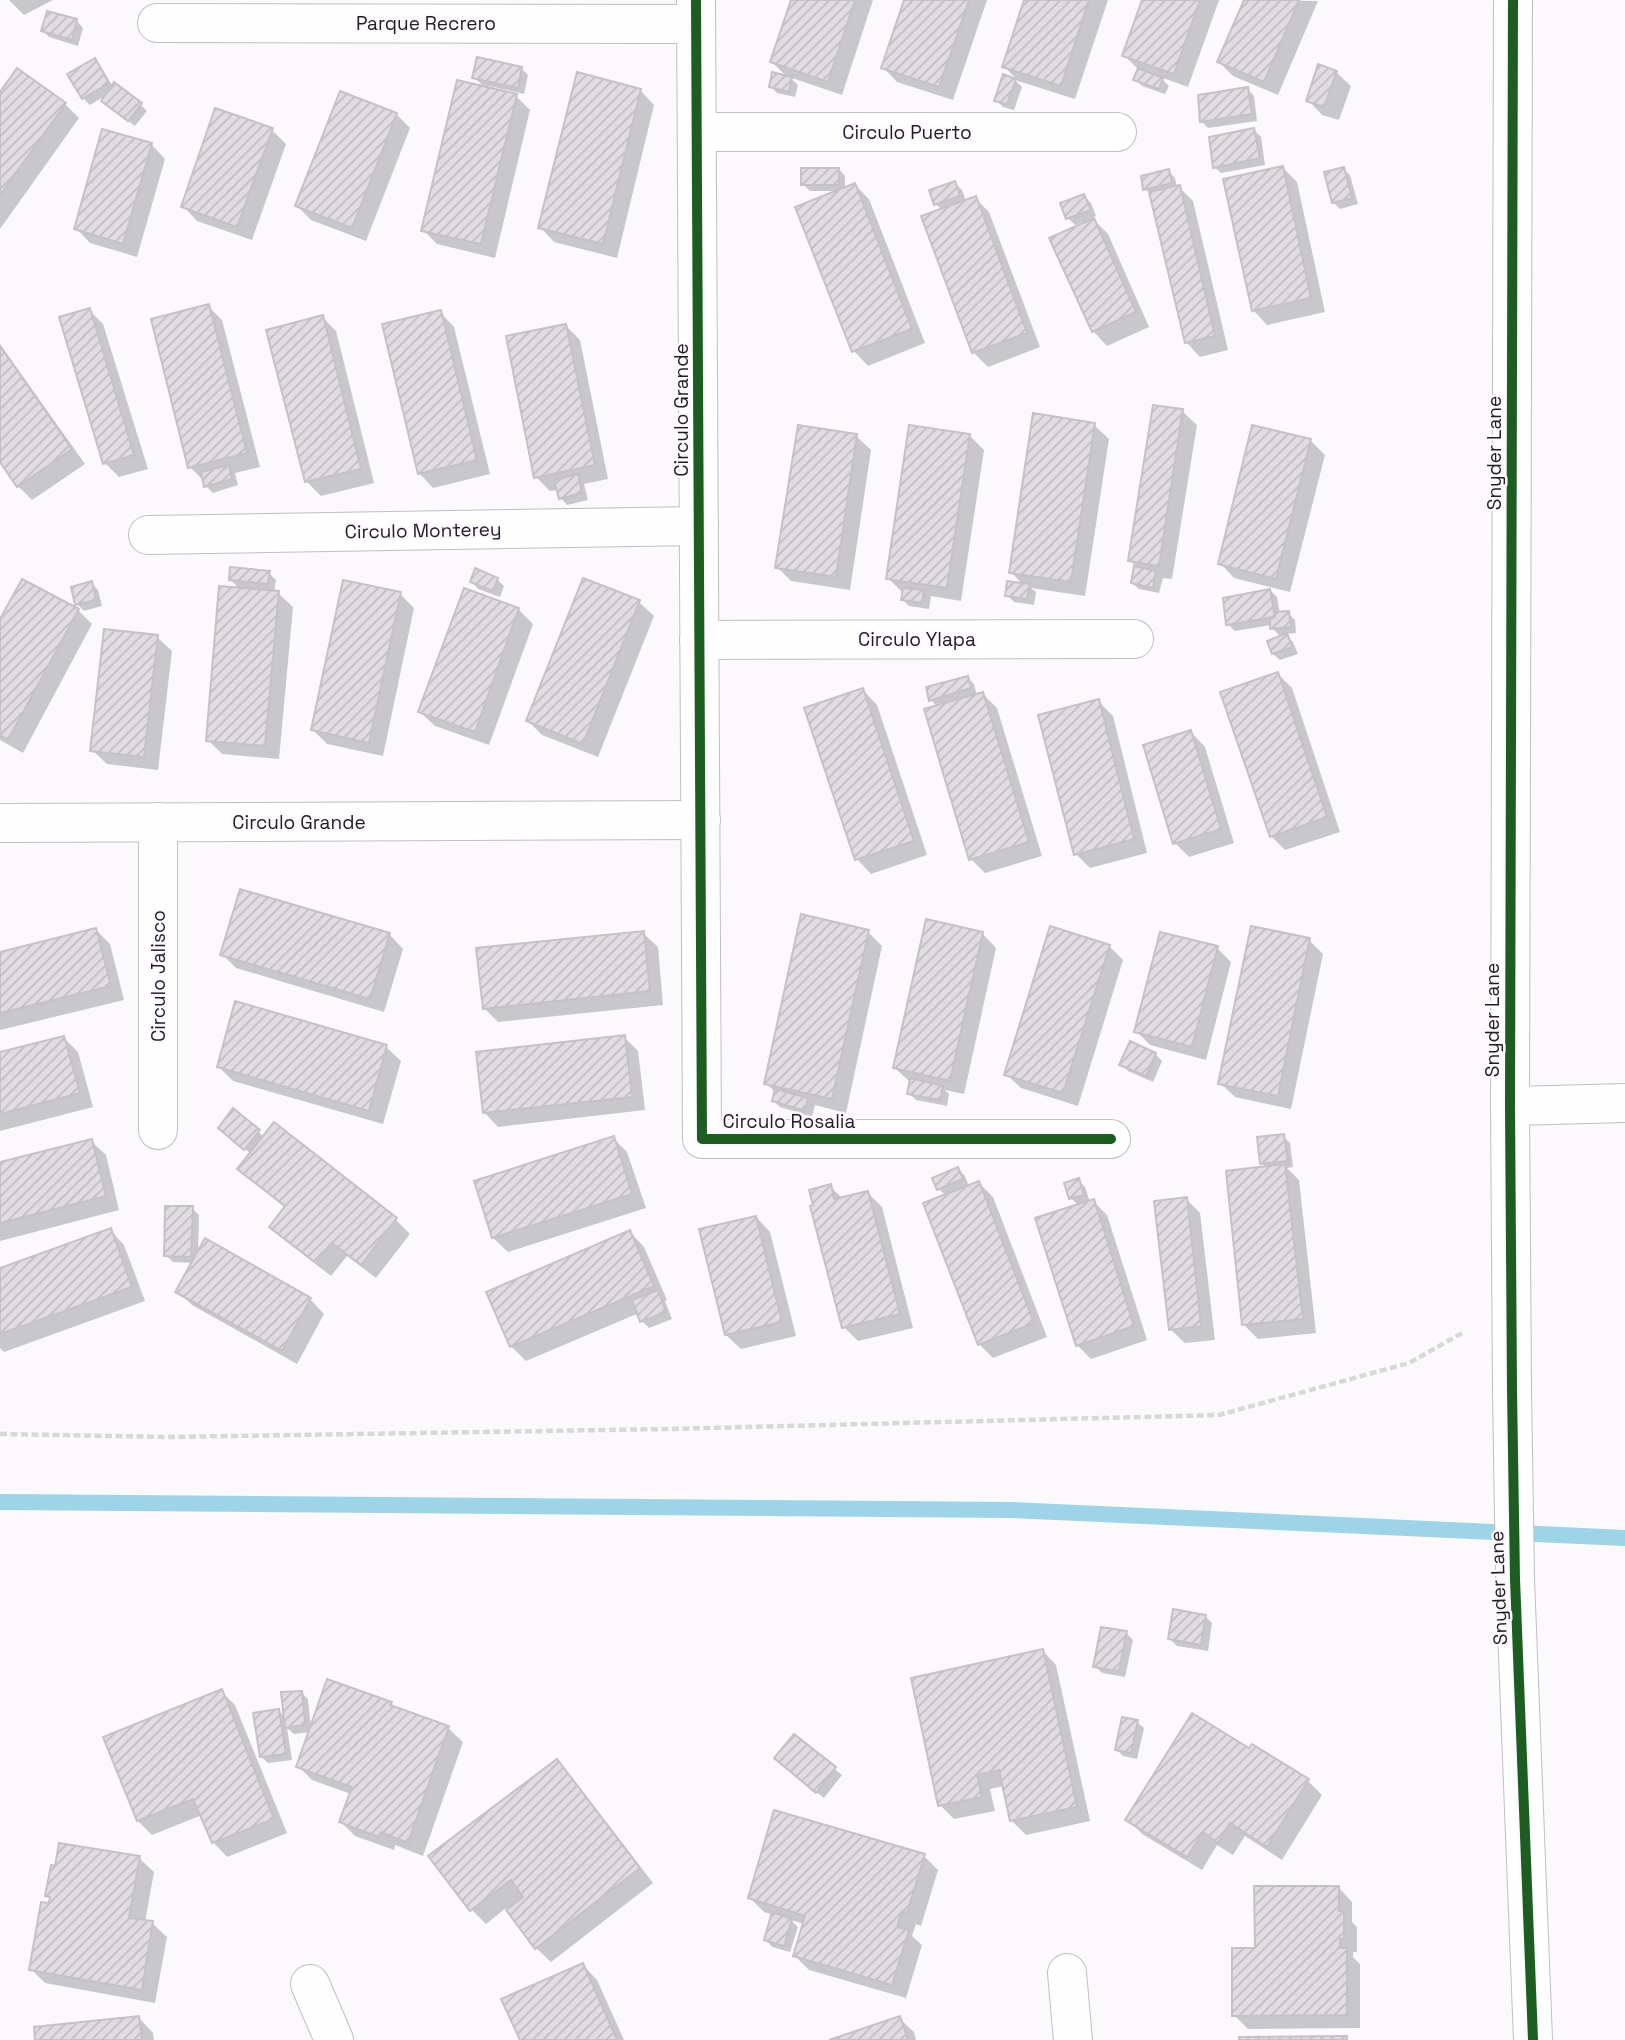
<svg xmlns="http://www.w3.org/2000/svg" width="1625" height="2040" font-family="'Space Grotesk',sans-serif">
	<defs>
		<pattern id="building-hatch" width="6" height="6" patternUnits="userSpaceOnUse" patternTransform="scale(1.75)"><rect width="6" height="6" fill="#e0dce2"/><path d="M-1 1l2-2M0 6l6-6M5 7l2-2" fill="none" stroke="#c0bcc2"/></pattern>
	</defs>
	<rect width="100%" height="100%" fill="#fbf9fc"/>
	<g fill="#0003">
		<polygon points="9,0 53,0 24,15"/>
		<polygon points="792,0 873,0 842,95 789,77 798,85 795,97 777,93 771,86 788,78 772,62"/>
		<polygon points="906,0 987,0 953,100 897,82 883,67"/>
		<polygon points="1026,0 1108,0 1075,99 1018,81 1004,66"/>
		<polygon points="1144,0 1219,0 1188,87 1160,77 1169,86 1165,94 1142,86 1135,79 1139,70 1124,55"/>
		<polygon points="1246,0 1318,1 1278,95 1233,76 1219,62"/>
		<polygon points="77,21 83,28 78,46 49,37 43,31"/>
		<polygon points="94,60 101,67 113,87 140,104 147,111 135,126 110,107 108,94 90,105 83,98"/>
		<polygon points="521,68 528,75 524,94 489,86 488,89 516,96 530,110 495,258 437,244 423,230 485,88 474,77"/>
		<polygon points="1336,72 1351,86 1339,120 1322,115 1308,100"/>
		<polygon points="1015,80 1022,87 1014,110 1003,107 996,100"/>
		<polygon points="1247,89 1254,96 1257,121 1208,128 1201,121"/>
		<polygon points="640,90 654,105 617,258 554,242 540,227"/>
		<polygon points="0,95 65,104 79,118 0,229"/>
		<polygon points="396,114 410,128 366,241 311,220 297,206"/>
		<polygon points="272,130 286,144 252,240 197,221 183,206"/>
		<polygon points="1254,130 1261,137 1265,165 1221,173 1214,167"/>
		<polygon points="151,144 165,159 137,257 90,243 76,228"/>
		<polygon points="1283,168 1297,182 1325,312 1267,325 1253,310"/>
		<polygon points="839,169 845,176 845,189 855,185 869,199 925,343 868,366 854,351 798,208 839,191 810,191 803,184"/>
		<polygon points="1343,169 1350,175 1358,204 1340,209 1333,202"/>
		<polygon points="1168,171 1175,178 1177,187 1179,187 1193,201 1228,350 1200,357 1186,342 1151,194 1145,189"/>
		<polygon points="955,183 962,190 966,201 975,198 989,212 1040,347 988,367 973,352 942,210 936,204"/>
		<polygon points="1084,196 1091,203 1096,216 1092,218 1108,234 1149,327 1107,346 1093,331 1084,224 1082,222 1075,225 1068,218"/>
		<polygon points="208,306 222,320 260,467 235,473 238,485 213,493 206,486 205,482 190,467"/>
		<polygon points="89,310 103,324 148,469 119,477 105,463"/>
		<polygon points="440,312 454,327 490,474 433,488 419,473"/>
		<polygon points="322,317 336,331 374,483 321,496 307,482"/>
		<polygon points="566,326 580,340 608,479 584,484 588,500 567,505 561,498 558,490 550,491 536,477"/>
		<polygon points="0,344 85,464 32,500 18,486 0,459"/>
		<polygon points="1182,411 1197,425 1172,579 1163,578 1159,593 1139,589 1132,583 1136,566 1130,561"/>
		<polygon points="1094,425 1109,439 1085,596 1031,588 1036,592 1034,605 1014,602 1007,595 1023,585 1011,572"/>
		<polygon points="1254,427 1311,441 1325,455 1290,592 1234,578 1220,563"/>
		<polygon points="856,436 871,450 850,590 791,581 777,567"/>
		<polygon points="970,436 984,450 961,601 931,596 929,609 909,606 902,599 902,592 888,578"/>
		<polygon points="269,573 276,580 274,593 278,593 293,607 279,759 222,754 208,740 240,590 231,580"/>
		<polygon points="497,579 504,586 500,597 478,589 472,582"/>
		<polygon points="584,580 639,602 654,616 598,757 542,735 528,721"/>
		<polygon points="91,583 98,590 102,606 84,611 77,604"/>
		<polygon points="1270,590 1277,597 1280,614 1288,613 1295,620 1296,633 1285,634 1293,642 1298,654 1280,660 1273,654 1281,637 1272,628 1272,625 1235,631 1228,624"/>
		<polygon points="400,594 414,608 383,756 327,744 313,730"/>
		<polygon points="518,609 533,624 489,745 435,726 420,712"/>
		<polygon points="78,610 92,624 23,753 0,740 0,623"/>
		<polygon points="157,637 172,651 158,770 107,764 92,750"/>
		<polygon points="1278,674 1292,688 1340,832 1285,850 1271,836"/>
		<polygon points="967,677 974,684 977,696 983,694 997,708 1042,856 985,873 971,859 938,707 931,700"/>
		<polygon points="863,690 877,705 927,855 871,874 857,859 806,710"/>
		<polygon points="1098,701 1113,716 1147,853 1090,868 1076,854"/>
		<polygon points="1191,732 1205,747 1234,843 1189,857 1175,843"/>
		<polygon points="96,930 110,944 124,1000 0,1030 0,954"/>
		<polygon points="868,932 882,946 846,1113 815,1105 812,1117 780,1107 774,1101 776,1093 766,1083"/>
		<polygon points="643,933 658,947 663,1005 498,1022 484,1008"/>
		<polygon points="982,933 996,948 964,1094 945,1090 949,1094 947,1106 916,1100 909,1093 910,1082 895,1068"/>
		<polygon points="389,934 403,949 384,1012 236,968 222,954"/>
		<polygon points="1309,940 1323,954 1291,1109 1235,1097 1220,1083"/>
		<polygon points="1109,946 1123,960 1078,1106 1021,1088 1006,1074"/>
		<polygon points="1217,948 1231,962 1206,1060 1150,1045 1136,1031"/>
		<polygon points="624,1037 638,1051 645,1110 498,1127 484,1112"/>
		<polygon points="64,1038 78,1052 93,1107 0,1131 0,1054"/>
		<polygon points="386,1047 401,1061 383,1124 233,1081 219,1067"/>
		<polygon points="1155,1054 1162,1061 1153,1082 1128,1071 1121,1064"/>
		<polygon points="233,1111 264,1137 396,1220 410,1234 376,1278 347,1256 331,1276 286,1241 271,1227 286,1208 254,1183 240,1169 251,1154 227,1134"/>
		<polygon points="1283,1136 1290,1143 1293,1167 1287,1168 1299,1180 1316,1333 1258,1339 1244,1325 1267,1168 1262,1163"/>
		<polygon points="613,1138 627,1152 646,1208 508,1252 493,1238"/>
		<polygon points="91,1141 106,1155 119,1210 0,1241 0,1163"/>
		<polygon points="958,1169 965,1176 969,1187 979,1183 993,1197 1047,1337 993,1358 979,1344 946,1196 939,1189"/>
		<polygon points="1078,1180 1085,1187 1090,1202 1093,1201 1107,1215 1147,1340 1091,1359 1077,1345 1079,1206 1071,1198"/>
		<polygon points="830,1186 843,1199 868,1193 882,1207 913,1328 858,1341 844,1327"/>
		<polygon points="1186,1199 1200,1213 1215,1340 1185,1343 1170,1329"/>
		<polygon points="192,1208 199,1215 198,1255 310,1299 324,1314 297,1364 192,1305 178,1291 194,1263 173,1262 166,1255"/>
		<polygon points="756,1217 770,1232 796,1336 741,1349 726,1335"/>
		<polygon points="110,1230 124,1245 145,1301 4,1352 0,1348 0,1270"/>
		<polygon points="630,1232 644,1247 667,1300 665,1301 672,1319 649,1328 642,1321 639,1313 526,1361 511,1346"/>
		<polygon points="1205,1616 1212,1623 1208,1651 1177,1646 1170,1639"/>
		<polygon points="1126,1633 1133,1640 1125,1677 1102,1673 1095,1666"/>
		<polygon points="1042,1650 1056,1665 1090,1821 1026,1835 1012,1821 1004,1786 990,1789 995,1811 954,1819 940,1805"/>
		<polygon points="221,1691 235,1705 287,1833 227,1857 213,1842 202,1815 152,1835 138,1821"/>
		<polygon points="301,1692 308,1699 311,1729 391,1703 397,1710 448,1728 463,1742 423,1856 395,1845 394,1850 355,1836 341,1822 351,1794 312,1780 298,1766 310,1732 294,1734 287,1728 292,1760 268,1763 261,1757 279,1711 286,1718"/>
		<polygon points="1137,1722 1144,1728 1137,1759 1123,1756 1117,1750"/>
		<polygon points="794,1736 842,1775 824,1798 783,1765"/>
		<polygon points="1253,1746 1308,1781 1322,1795 1282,1860 1245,1836 1233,1855 1217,1845 1202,1870 1142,1834 1128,1819 1250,1751"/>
		<polygon points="557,1762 571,1776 653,1883 551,1962 536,1948 506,1908 486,1924 472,1910 431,1857"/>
		<polygon points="924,1856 938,1870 921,1926 916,1924 912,1936 922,1945 906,1998 809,1970 795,1956 804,1924 791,1920 798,1927 790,1952 772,1947 766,1940 773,1915 764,1912 750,1898"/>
		<polygon points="139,1858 154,1872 145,1922 152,1923 167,1937 155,2003 45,1983 31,1969 51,1899 47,1895"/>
		<polygon points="1338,1887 1352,1902 1352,1922 1357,1927 1357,1952 1353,1952 1353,1957 1360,1964 1360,2028 1248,2029 1234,2015 1257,1950"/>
		<polygon points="583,1965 597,1980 624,2040 521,2040"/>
		<polygon points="139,2018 153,2033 154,2040 37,2040"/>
		<polygon points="899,2018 914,2032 916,2040 834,2040"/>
	</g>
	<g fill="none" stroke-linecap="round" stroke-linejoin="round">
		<polyline stroke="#9dd4e8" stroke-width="16" points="0,1502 1013,1510 1625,1538"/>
	</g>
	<g fill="url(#building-hatch)" stroke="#c6c1c7" stroke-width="2">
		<polygon points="791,0 855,0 828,82 770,62"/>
		<polygon points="904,0 969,0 939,87 881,68"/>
		<polygon points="1024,0 1089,0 1061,86 1002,67"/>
		<polygon points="1142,0 1200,0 1174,74 1122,56"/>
		<polygon points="1244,0 1299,0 1264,82 1217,62"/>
		<polygon points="47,11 77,19 72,40 41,31"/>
		<polygon points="477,57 522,67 518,88 472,78"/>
		<polygon points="95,58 109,83 82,99 67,74"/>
		<polygon points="1318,64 1337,71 1324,107 1306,101"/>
		<polygon points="17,68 66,103 0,195 0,92"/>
		<polygon points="1138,68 1163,78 1159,89 1133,80"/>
		<polygon points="577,72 641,89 603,244 538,228"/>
		<polygon points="772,72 792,77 789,92 769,87"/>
		<polygon points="1003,74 1016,79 1007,104 994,101"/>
		<polygon points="457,80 517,94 481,244 421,231"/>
		<polygon points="114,82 142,103 128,121 101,101"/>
		<polygon points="1248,87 1252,114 1200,122 1198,95"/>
		<polygon points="340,91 397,113 352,228 295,206"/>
		<polygon points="215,108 273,128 237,227 181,207"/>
		<polygon points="1254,128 1260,158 1213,168 1209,137"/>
		<polygon points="102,129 152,143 123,244 74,229"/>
		<polygon points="1283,166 1311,298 1252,311 1223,179"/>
		<polygon points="1344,167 1352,198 1332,203 1324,172"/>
		<rect x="801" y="168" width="38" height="17"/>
		<polygon points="1169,169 1172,183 1143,190 1141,176"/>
		<polygon points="955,181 960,196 934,205 929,190"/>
		<polygon points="855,183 912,329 852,352 795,207"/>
		<polygon points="1180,185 1215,336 1185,343 1149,192"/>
		<polygon points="1084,194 1091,210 1066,219 1060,203"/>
		<polygon points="976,196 1027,333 972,353 921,216"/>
		<polygon points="1094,218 1136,312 1092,332 1049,238"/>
		<polygon points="209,304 247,453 188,468 151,319"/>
		<polygon points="90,308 134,455 103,464 59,317"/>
		<polygon points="441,310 477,460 418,474 382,324"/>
		<polygon points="323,315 361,469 305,482 266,330"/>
		<polygon points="566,324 595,465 534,478 506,336"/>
		<polygon points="0,346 72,449 17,487 0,462"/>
		<polygon points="1153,405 1183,409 1159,566 1128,561"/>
		<polygon points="1033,413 1095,423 1071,582 1009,573"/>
		<polygon points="798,425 857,434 836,577 775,568"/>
		<polygon points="909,425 970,434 947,588 886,579"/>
		<polygon points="1252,425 1311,439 1276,579 1218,564"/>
		<polygon points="229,465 232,479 204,487 201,472"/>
		<polygon points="578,474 582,493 559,499 554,480"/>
		<polygon points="1134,566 1156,571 1153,588 1131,583"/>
		<polygon points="230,567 270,571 268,584 229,580"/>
		<polygon points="475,568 498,578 493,591 470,582"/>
		<polygon points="583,578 640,600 583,744 526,721"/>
		<polygon points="22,579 79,609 8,740 0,735 0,619"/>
		<polygon points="343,580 401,592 369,743 311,730"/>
		<polygon points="92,581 96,600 75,605 71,587"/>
		<polygon points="1007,581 1030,584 1027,599 1005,596"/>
		<polygon points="219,586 279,591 265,746 206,741"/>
		<polygon points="464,588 519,608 475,732 418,712"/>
		<polygon points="903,588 924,590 922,603 901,600"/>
		<polygon points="1270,589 1275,617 1226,625 1223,598"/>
		<polygon points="1289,611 1291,627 1270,629 1270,618 1275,617 1275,612"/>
		<polygon points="104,629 158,635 144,757 90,751"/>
		<polygon points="1287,633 1292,647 1272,654 1267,641"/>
		<polygon points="1278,672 1327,817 1270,837 1220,692"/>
		<polygon points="968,676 971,688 929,701 926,687"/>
		<polygon points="863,688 914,841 855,860 804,708"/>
		<polygon points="983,692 1029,842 969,860 924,709"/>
		<polygon points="1099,699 1134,839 1074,855 1038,715"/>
		<polygon points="1191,730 1221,829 1173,844 1143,745"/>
		<polygon points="240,889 390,933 370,999 220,955"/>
		<polygon points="801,914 869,930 832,1099 764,1084"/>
		<polygon points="926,919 983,932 950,1081 893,1068"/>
		<polygon points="1050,926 1110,945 1063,1093 1004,1075"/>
		<polygon points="1251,926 1310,938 1278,1096 1218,1084"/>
		<polygon points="96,928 111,986 0,1013 0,952"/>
		<polygon points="644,931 650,991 483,1009 476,948"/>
		<polygon points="1160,932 1218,946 1192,1047 1134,1032"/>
		<polygon points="235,1001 387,1045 369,1111 217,1067"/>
		<polygon points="625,1035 632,1097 483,1113 476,1052"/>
		<polygon points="64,1036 80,1093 0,1114 0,1052"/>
		<polygon points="1130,1041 1156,1053 1146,1076 1119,1065"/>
		<polygon points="910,1078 943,1086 940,1100 907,1094"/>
		<polygon points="775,1089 808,1098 805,1111 772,1101"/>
		<polygon points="233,1108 260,1130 244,1150 218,1128"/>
		<polygon points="274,1122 397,1218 361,1265 332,1243 316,1263 269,1227 285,1206 237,1169"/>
		<polygon points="1284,1134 1288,1161 1260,1164 1257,1137"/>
		<polygon points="614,1136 632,1194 492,1238 474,1181"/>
		<polygon points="92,1139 106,1196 0,1223 0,1162"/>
		<polygon points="1285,1164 1303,1319 1242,1325 1226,1171"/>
		<polygon points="958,1167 963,1179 937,1190 932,1178"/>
		<polygon points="1079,1178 1084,1195 1069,1199 1064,1183"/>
		<polygon points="979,1181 1034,1323 978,1345 923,1203"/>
		<polygon points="831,1184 834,1199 868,1191 900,1314 842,1328 810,1206 813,1205 809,1190"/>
		<polygon points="1187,1197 1201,1326 1169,1330 1154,1201"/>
		<polygon points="1094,1199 1134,1326 1076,1346 1035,1218"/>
		<polygon points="165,1206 193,1206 191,1257 164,1256"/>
		<polygon points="756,1216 782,1322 725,1335 699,1229"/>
		<polygon points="111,1228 132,1287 0,1334 0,1268"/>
		<polygon points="630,1230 654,1286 510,1347 486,1292"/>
		<polygon points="205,1238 311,1298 282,1351 175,1292"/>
		<polygon points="658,1290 666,1312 640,1322 632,1300"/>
		<polygon points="1173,1609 1206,1615 1201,1645 1168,1639"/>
		<polygon points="1101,1627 1127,1631 1119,1671 1093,1667"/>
		<polygon points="1043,1649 1077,1807 1010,1821 999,1770 977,1775 982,1797 938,1806 911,1678"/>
		<polygon points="327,1679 392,1702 390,1705 449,1726 408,1843 381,1832 379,1837 339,1822 352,1787 296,1767"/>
		<polygon points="222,1689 274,1819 212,1843 193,1799 137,1821 103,1737"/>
		<polygon points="302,1691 305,1725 285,1728 281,1692"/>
		<polygon points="279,1709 286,1754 260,1757 253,1713"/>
		<polygon points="1192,1713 1249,1748 1252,1744 1309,1779 1267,1847 1230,1823 1218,1843 1203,1832 1187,1857 1125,1820"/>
		<polygon points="1122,1717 1138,1720 1131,1753 1115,1750"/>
		<polygon points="794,1734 836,1767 816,1793 774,1758"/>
		<polygon points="557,1759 640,1868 535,1949 506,1910 523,1897 511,1880 470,1911 428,1856"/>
		<polygon points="774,1810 925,1854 907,1913 902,1911 897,1927 909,1930 892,1985 793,1956 805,1916 748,1898"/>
		<polygon points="59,1843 140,1856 129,1918 153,1921 142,1990 29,1970 41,1902 49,1903 50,1897 45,1896 51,1865 55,1866"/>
		<polygon points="1254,1886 1339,1886 1339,1911 1344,1911 1344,1939 1340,1939 1340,1948 1347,1948 1347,2015 1232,2016 1232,1948 1255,1948"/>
		<polygon points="772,1912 792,1919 784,1946 764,1940"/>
		<polygon points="583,1963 617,2040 520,2040 501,1999"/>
		<polygon points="139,2016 142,2040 35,2040 34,2027"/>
		<polygon points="900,2016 908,2040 829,2040"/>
		<polygon points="1347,2036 1347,2040 1239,2040 1239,2037"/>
	</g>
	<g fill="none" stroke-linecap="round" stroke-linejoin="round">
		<defs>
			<g id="minor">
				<polyline points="696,0 702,1139 1111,1139"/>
				<polyline points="157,23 696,24"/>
				<polyline points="697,132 1117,132"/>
				<polyline points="148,535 699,526"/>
				<polyline points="699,640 1134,639"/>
				<polyline points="158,822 158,1130"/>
				<polyline points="0,823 701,820"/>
				<polyline points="1510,1106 1625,1103"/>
				<polyline points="1067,1973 1073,2040"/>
				<polyline points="310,1984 334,2040"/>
			</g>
			<polyline id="tertiary" points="1513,0 1510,1106 1512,1390 1515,1579 1533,2040"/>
		</defs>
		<use href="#minor" stroke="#c1bec3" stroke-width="40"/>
		<use href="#tertiary" stroke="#c1bec3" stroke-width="40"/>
		<polyline stroke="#d9d8d9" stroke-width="4.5" stroke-dasharray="7 3.5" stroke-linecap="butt" points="0,1434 169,1437 668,1429 1219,1415 1409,1363 1464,1332"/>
		<use href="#minor" stroke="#fefeff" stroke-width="38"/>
		<use href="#tertiary" stroke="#fefeff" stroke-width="38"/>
		<defs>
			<g id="cycleway">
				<polyline points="696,0 702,1139 1111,1139"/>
				<polyline points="1513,0 1510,1106 1512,1390 1515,1579 1533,2040"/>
			</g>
		</defs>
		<use href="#cycleway" stroke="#fcf8fd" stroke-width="15"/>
		<use href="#cycleway" stroke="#1b5e20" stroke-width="10"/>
	</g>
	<g text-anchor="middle" stroke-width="5" stroke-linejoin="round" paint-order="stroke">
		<g font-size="19" fill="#221c25" stroke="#fcf8fd">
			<text x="426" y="30">Parque Recrero</text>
			<text x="907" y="139">Circulo Puerto</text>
			<text transform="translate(681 410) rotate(-90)" y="7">Circulo Grande</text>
			<text transform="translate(1494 453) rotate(-90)" y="7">Snyder Lane</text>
			<text transform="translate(423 530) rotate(-1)" y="7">Circulo Monterey</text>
			<text x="917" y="646">Circulo Ylapa</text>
			<text x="299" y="829">Circulo Grande</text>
			<text transform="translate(158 976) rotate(-90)" y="7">Circulo Jalisco</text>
			<text transform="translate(1492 1020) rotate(-90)" y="7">Snyder Lane</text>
			<text x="789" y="1128">Circulo Rosalia</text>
			<text transform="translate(1498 1588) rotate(-92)" y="7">Snyder Lane</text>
		</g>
	</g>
</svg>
